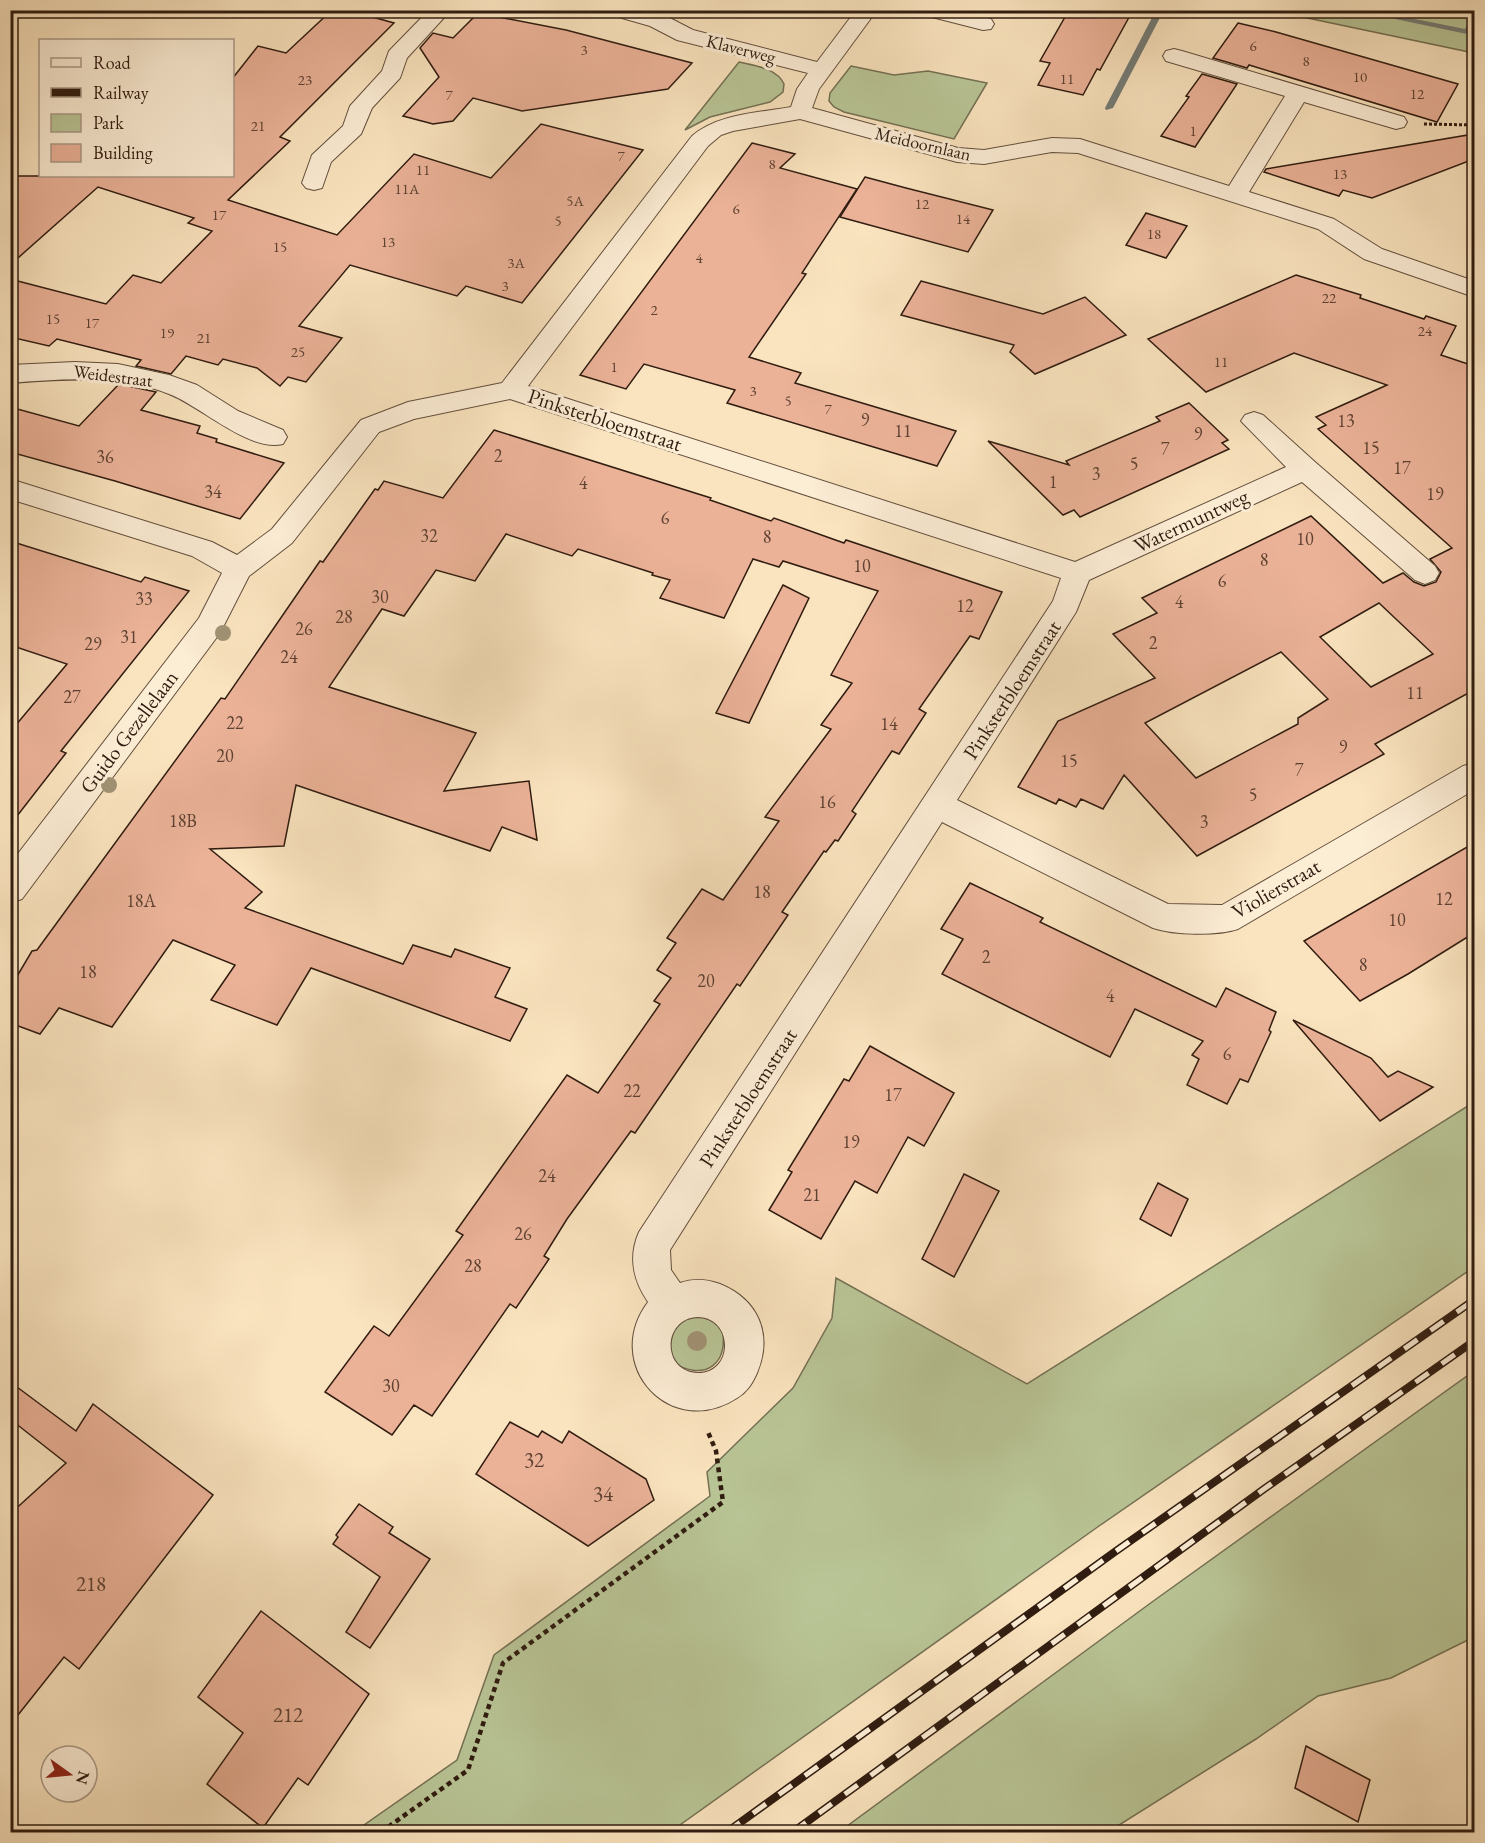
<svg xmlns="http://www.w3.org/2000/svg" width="1485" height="1843" font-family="'EB Garamond',serif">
	<rect width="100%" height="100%" fill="#fae4bf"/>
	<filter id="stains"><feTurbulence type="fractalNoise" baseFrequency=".00333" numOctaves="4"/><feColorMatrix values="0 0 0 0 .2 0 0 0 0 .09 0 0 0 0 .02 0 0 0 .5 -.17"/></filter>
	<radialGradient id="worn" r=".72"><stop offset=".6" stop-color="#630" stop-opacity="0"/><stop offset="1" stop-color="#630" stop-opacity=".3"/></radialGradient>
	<g fill="#b9c596" stroke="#747053" stroke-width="1.5">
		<polygon points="1274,11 1474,11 1474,53"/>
		<path d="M739,62c16,4 38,6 45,22l-1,8 -13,10 -60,15 -25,13z"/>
		<polygon points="851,66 894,75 928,71 987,83 954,139 844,112 834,107 829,101 830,93"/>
		<polygon points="1474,1102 1474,1267 1099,1526 670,1832 354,1832 457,1760 494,1655 710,1496 707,1472 793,1388 832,1318 836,1278 1027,1384"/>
		<path d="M693,1311l28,14c11,38 -17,59 -50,36l-4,-32z"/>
		<polygon points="1474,1371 1474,1637 1391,1678 1318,1696 1256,1739 1108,1832 839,1832 1152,1602"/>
	</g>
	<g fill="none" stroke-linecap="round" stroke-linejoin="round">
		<g fill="#747c77" fill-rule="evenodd">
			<polygon points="1156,10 1164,10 1113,108 1106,110 1105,108"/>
			<polygon points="1352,10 1370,10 1465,29 1471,17 1474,17 1474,25 1470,34 1467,34"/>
		</g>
	</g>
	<g fill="#ebb298" stroke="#301c10" stroke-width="1.5" fill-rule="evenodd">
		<polygon points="332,10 347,10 394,23 280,137 290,141 228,200 337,235 414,154 491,178 541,124 643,150 522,303 466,286 457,296 350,265 299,326 342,338 306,382 288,377 280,386 257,368 223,359 218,365 186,356 171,374 136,366 141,360 57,339 49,346 10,337 10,279 106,304 133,275 161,283 212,231 188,223 194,218 98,187 10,265 10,176 232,176 232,79 258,46 286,53"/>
		<polygon points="1069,10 1133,10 1100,70 1097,69 1083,95 1038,85 1050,63 1040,61"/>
		<polygon points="478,13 566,30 692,63 668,89 522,111 473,98 453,121 433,124 403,116 439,77 420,48 433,33 453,38"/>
		<polygon points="1238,23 1276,32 1458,84 1437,122 1249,65 1247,68 1213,58"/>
		<polygon points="1202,74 1237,84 1195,147 1161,136 1189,97 1186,96"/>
		<polygon points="1474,134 1474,159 1372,198 1343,190 1339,196 1264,172 1266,169"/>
		<polygon points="752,143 795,154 780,168 857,189 802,273 806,274 749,357 801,373 795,383 956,431 937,466 727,403 735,390 644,364 626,389 580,375"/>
		<polygon points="865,177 906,188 993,210 968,252 840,217"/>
		<polygon points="1146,213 1187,226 1166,258 1126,245"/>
		<path d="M1296,275l65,20 -1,3 64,21 2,-3 30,10 -15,29 33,11v328l-2,-3 -97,53 9,10 -187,102 -73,-81 -21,34 -22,-10 -5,8 -17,-8 -3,5 -38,-17 40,-66 97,-43 -42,-44 44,-21 -15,-15 169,-82 72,67 20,-10 11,9 10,4 12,-4 5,-10 -11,-13 22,-11 -134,-119 8,-4 -10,-8 71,-32 -93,-32 -88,39 -58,-53zM1379,603l54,51 -62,33 -51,-50zM1281,652l47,47 -30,19v6l-102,54 -51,-55z"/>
		<polygon points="921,281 1043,314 1085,297 1126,335 1035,374 1010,352 1014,345 901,315"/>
		<polygon points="119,384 156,392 141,410 200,426 197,433 217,439 216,442 284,463 240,519 115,481 10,452 10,407 79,426"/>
		<polygon points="1189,403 1228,440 1222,443 1229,449 1080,517 1074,510 1063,515 988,441 1069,465 1066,461 1160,421 1156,417"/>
		<polygon points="494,430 711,498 710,500 771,521 774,518 844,543 846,540 1002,592 979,639 970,636 919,709 926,713 899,754 892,751 852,811 856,814 838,841 835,840 826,852 824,851 782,912 788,915 740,986 737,984 635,1133 631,1131 567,1219 544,1256 549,1259 516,1308 510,1304 432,1416 414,1405 392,1435 325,1392 374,1326 389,1336 463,1235 456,1231 567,1075 598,1093 660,1004 654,1001 671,978 657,970 676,943 667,938 702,889 723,900 779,821 765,817 831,729 821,725 852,683 831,675 878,591 783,561 779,567 753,559 724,618 660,598 670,580 652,575 653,573 578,549 572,556 506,534 475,581 436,570 404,616 382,609 329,687 476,733 444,791 529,781 537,840 502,827 490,851 296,785 284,846 210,849 262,892 245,908 403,964 413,945 451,957 455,949 510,968 495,997 527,1009 510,1041 311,968 277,1025 211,1000 235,965 173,940 112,1027 59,1008 40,1034 10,1023 10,988 32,951 37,950 221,698 225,699 320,561 323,562 375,489 378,490 384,481 443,498"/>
		<polygon points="10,541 141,582 145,577 189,591 61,751 66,753 10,825 10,732 67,664 10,645"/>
		<polygon points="783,585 809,598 749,723 716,713"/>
		<polygon points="1474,843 1474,933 1408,974 1360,1001 1304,941"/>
		<polygon points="970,883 1043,918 1040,922 1216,1007 1226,988 1276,1012 1269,1030 1271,1032 1248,1082 1240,1079 1227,1104 1187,1085 1199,1059 1192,1055 1203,1041 1135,1009 1110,1057 942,974 963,939 941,929"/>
		<polygon points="1293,1020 1371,1058 1388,1077 1398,1071 1433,1087 1380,1121"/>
		<polygon points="870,1046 954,1093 924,1146 908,1137 877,1193 855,1181 821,1239 769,1210 792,1172 788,1170 833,1097 844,1079 849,1081"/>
		<polygon points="964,1174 999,1191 954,1277 922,1259"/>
		<polygon points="1158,1183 1188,1199 1171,1236 1140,1219"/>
		<polygon points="13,1384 76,1431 93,1404 213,1495 79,1669 64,1657 10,1725 10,1514 66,1463 10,1419 10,1387"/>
		<polygon points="510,1422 538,1437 542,1431 562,1443 569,1431 646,1479 654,1500 588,1546 476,1474"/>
		<polygon points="359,1504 393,1527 389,1533 430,1559 370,1648 346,1632 380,1577 333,1544 338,1537 336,1535"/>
		<polygon points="261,1611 369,1694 308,1785 298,1778 263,1828 207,1784 243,1733 198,1697"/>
		<polygon points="1306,1746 1370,1780 1358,1822 1295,1788"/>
	</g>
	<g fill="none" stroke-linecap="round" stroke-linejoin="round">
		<defs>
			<g id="minor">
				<polygon points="429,10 451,10 407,58 400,78 372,108 361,134 331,162 322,188 314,190 306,188 302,183 312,155 343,126 350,106 382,71 389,51"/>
				<path d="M605,10h37l24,6 27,14 124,32 39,-52h21l-58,79 -7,19 146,40 26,2 68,-12 28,1 149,47 56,-90 -119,-35 -3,-5 3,-5 8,-2 8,2 222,66 3,5 -3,5 -8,2 -92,-27 -55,90 85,27 48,30 92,32v16l-110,-38 -46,-30 -240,-76 -26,-1 -68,12 -27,-2 -157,-43 -67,12 -12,4 -13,11 -180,240 547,176 211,-95 -45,-46 4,-6 9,-3 9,3 52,47 120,104 4,7 -4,7 -10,4 -10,-4 -113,-98 -213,98 -13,32 -119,188 211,104 54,1 241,-139 11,-3v27l-236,139c-21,7 -64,6 -85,-1l-211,-106 -272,428 1,20 9,13c14,-5 26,-4 40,1 39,16 53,51 37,89 -5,11 -10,19 -20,25 -66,43 -136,-33 -89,-96 -15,-22 -20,-45 -9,-70l414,-631 8,-23 -551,-179 -96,20 -35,13 -87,111 -43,33 -29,57 -198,266 -12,4v-39l189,-246 23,-45 -30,-17 -182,-57v-20l202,63 25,13 35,-26 89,-109 47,-18 94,-19 190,-247c26,-22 65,-23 99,-29l6,-18 11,-16 -131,-33 -27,-14 -42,-12zM698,1317c36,1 36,56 0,56 -37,-1 -36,-55 0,-56z"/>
				<polygon points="917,10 955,10 991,19 994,24 991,29 983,30 920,14"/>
				<path d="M75,362l43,2 51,11 28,10 41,26 45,19 4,7 -4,7c-33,9 -84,-39 -114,-50 -50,-20 -106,-15 -159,-11v-18z"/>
			</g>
		</defs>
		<use href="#minor" stroke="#624e3c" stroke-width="2"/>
		<polyline stroke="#301c10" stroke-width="3" stroke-dasharray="3 2" stroke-linecap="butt" points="1424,124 1474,125"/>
		<polyline stroke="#301c10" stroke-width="4.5" stroke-dasharray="5 4" stroke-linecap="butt" points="381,1832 468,1770 503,1663 723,1502 716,1451 708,1432"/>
		<use href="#minor" fill="#fcedd5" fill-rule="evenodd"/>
		<defs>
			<g id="rail">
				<polyline points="727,1832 1116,1551 1474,1300"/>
				<polyline points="793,1832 1264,1489 1474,1341"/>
			</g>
		</defs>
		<use href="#rail" stroke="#301c10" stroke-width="8"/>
		<use href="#rail" stroke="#fcedd5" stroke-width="5" stroke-dasharray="16" stroke-linecap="butt"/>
	</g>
	<g fill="#a19275">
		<circle cx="223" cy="633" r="8"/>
		<circle cx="109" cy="785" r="8"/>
		<circle cx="697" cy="1341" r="10"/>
	</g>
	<g text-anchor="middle" stroke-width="6" stroke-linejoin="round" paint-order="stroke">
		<g font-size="15" fill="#5f4232">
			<text x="1253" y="51">6</text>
			<text x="584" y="55">3</text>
			<text x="1306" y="66">8</text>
			<text x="1360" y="82">10</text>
			<text x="1067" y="84">11</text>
			<text x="305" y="85">23</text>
			<text x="1417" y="99">12</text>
			<text x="449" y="100">7</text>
			<text x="258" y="131">21</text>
			<text x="1193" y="136">1</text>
			<text x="621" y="161">7</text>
			<text x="772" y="169">8</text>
			<text x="423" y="175">11</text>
			<text x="1340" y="179">13</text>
			<text x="407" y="194">11A</text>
			<text x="575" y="206">5A</text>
			<text x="922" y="209">12</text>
			<text x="736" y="214">6</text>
			<text x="219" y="220">17</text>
			<text x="963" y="224">14</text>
			<text x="558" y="226">5</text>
			<text x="1154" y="239">18</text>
			<text x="388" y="247">13</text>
			<text x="280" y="252">15</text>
			<text x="699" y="263">4</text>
			<text x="516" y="268">3A</text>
			<text x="505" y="291">3</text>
			<text x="1329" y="303">22</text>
			<text x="654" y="315">2</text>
			<text x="53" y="324">15</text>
			<text x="92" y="328">17</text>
			<text x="1425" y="336">24</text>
			<text x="167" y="338">19</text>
			<text x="204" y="343">21</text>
			<text x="298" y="357">25</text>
			<text x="1221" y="367">11</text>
			<text x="614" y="372">1</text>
			<text x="753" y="396">3</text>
			<text x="788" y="406">5</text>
			<text x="828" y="414">7</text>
		</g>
		<g font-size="18" fill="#301c10" stroke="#fcedd5">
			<text transform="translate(741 49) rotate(14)" y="6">Klaverweg</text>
			<text transform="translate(923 144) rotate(13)" y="6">Meidoornlaan</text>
			<text transform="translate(113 376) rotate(7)" y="6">Weidestraat</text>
		</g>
		<g font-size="18" fill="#5f4232">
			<text x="865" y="426">9</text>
			<text x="1346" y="427">13</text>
			<text x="903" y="437">11</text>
			<text x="1198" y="440">9</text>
			<text x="1371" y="454">15</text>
			<text x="1165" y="455">7</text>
			<text x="498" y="462">2</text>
			<text x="105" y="463">36</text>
			<text x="1134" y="470">5</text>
			<text x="1402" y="474">17</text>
			<text x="1096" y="480">3</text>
			<text x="1053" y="488">1</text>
			<text x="583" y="489">4</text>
			<text x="213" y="498">34</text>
			<text x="1435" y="500">19</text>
			<text x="665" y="524">6</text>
			<text x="429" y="542">32</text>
			<text x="767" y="543">8</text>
			<text x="1305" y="545">10</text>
			<text x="1264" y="566">8</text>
			<text x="862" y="572">10</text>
			<text x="1222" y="587">6</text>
			<text x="380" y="603">30</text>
			<text x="144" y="605">33</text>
			<text x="1179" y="608">4</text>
			<text x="965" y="612">12</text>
			<text x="344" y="623">28</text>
			<text x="304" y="635">26</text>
			<text x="129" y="643">31</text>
			<text x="1153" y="649">2</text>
			<text x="93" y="650">29</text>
			<text x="289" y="663">24</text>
			<text x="1415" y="699">11</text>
			<text x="72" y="703">27</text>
			<text x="235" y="729">22</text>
			<text x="889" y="730">14</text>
			<text x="1343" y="753">9</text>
			<text x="225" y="762">20</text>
			<text x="1069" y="767">15</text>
			<text x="1299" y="776">7</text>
			<text x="1253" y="801">5</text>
			<text x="827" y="808">16</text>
			<text x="183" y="827">18B</text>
			<text x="1204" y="828">3</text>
			<text x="762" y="898">18</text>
			<text x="1444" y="905">12</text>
			<text x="141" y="907">18A</text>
			<text x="1397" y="926">10</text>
			<text x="986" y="963">2</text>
			<text x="1363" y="971">8</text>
			<text x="88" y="978">18</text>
			<text x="706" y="987">20</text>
			<text x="1110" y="1002">4</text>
			<text x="1227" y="1060">6</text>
			<text x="632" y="1097">22</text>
			<text x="893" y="1101">17</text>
			<text x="851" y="1148">19</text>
			<text x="547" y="1182">24</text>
			<text x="812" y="1201">21</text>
			<text x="523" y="1240">26</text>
			<text x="473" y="1272">28</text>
			<text x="391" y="1392">30</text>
		</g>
		<g font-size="21" fill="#301c10" stroke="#fcedd5">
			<text transform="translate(605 420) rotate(18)" y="7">Pinksterbloemstraat</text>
			<text transform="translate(1191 521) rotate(-25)" y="7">Watermuntweg</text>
			<text transform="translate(1012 690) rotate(-57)" y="7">Pinksterbloemstraat</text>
			<text transform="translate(129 732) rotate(-53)" y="7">Guido Gezellelaan</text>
			<text transform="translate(1276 889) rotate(-30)" y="7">Violierstraat</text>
			<text transform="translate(748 1098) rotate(-57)" y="7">Pinksterbloemstraat</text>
		</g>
		<g font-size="21" fill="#5f4232">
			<text x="534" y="1467">32</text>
			<text x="603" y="1501">34</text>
			<text x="91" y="1591">218</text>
			<text x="288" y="1722">212</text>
		</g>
	</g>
	<rect width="1485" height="1843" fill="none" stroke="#fae4bf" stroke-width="36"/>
	<rect x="12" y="12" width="1461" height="1819" fill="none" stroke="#301c10" stroke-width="3"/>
	<rect x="18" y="18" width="1449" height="1807" fill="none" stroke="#301c10" stroke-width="1.5"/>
	<rect x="39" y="39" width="195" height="138" fill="#fcedd5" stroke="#aa9986" stroke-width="1.5"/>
	<rect x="51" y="58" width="30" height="9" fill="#fcedd5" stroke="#aa9986" stroke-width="1.5"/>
	<text x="93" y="69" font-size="18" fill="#301c10">Road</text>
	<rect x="51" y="88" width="30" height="9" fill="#301c10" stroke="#aa9986" stroke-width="1.5"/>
	<text x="93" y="99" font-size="18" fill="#301c10">Railway</text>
	<rect x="51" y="114" width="30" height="18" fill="#b9c596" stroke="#aa9986" stroke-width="1.5"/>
	<text x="93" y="129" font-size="18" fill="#301c10">Park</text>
	<rect x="51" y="144" width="30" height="18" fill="#ebb298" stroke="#aa9986" stroke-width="1.5"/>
	<text x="93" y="159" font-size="18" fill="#301c10">Building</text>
	<g transform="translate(69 1774) rotate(105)"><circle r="28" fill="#fcedd5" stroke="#aa9986" stroke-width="1.5"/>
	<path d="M0-4.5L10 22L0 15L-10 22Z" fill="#8f2418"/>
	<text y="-9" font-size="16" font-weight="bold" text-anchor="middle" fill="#301c10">N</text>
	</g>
	<rect width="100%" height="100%" filter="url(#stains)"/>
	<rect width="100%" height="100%" fill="url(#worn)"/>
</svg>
